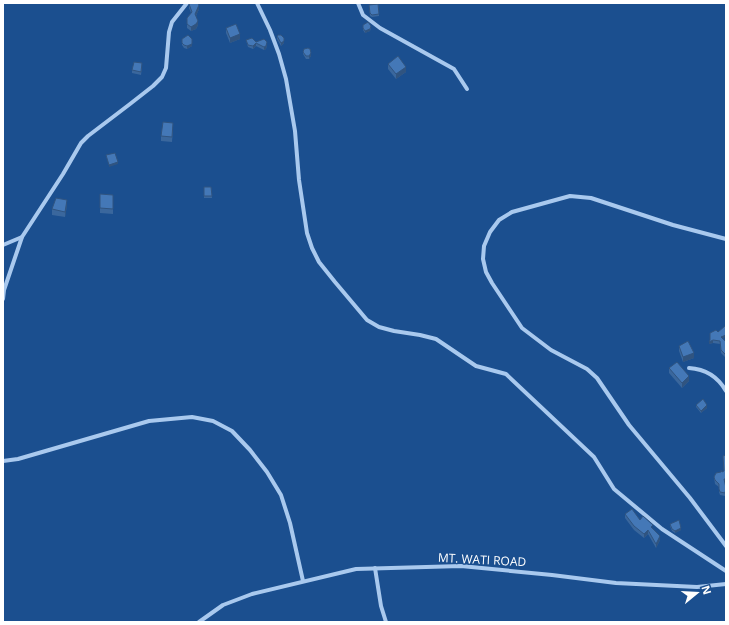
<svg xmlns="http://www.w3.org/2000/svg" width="729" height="625" font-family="'Open Sans',sans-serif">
	<rect width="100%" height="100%" fill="#1b4f8f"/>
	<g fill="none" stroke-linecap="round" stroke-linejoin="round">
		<g stroke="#a9c9ee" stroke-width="4">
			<polyline points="257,3 270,30 279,54 286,79 295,131 299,180 307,233 312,248 319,262 335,282 367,320 379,327 394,331 420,335 436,339 476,366 506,374 594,457 614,489 662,529 726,571"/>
			<polyline points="358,3 363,15 380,28 454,69 467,89"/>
			<polyline points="726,239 673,225 591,198 570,196 512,212 499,220 490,232 484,246 483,259 486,272 492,283 522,328 551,350 587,369 597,378 629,425 690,498 726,546"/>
			<polyline points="3,245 22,237"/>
			<polyline points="3,299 4,290 22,237 63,174 81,143 88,136 130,104 153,86 162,77 166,68 169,32 172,22 187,3"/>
			<path d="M689,368c17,1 29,9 37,23"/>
			<polyline points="3,461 18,459 149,421 192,417 213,421 232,431 250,450 267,472 281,495 290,523 303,581"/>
			<polyline points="375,568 381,606 386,622"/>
			<polyline points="199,622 223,605 252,594 356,569 461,566 552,575 616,583 697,587 726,584"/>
		</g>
	</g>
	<g fill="#3a679d">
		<polygon points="189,4 199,9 196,16 198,25 196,29 191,31 187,28 187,18 191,13 189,8"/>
		<polygon points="369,5 379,14 379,16 372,17 370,16"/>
		<polygon points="363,25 371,28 370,31 365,33 363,30"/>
		<polygon points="226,28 240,39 230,43 226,33"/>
		<polygon points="277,36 284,38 284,43 281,46 277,39"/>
		<polygon points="182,39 192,46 187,49 184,48 182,45"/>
		<polygon points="246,40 256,42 267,45 266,49 264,50 256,46 253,49 248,47"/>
		<polygon points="303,52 311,56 309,59 306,59 303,54"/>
		<polygon points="388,64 406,72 396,79 388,69"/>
		<polygon points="142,66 141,75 132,73 132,70"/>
		<polygon points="173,128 172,142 161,141 161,136"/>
		<polygon points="204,187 211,187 212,198 204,198"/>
		<polygon points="100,194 113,195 113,214 100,213"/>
		<polygon points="67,205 65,217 52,215 52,209"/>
		<polygon points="716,330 726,342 726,358 721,353 720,344 713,343 709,344"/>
		<polygon points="679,346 694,358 683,362 679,351"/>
		<polygon points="669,368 689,381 682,388 669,373"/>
		<polygon points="696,405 707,408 701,413 696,407"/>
		<polygon points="726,455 726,482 725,483 726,488 725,496 720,495 719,492 719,487 715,484 714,477 722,472 724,471 723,456"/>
		<polygon points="625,514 640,520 653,529 660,540 656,548 648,534 644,538 634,530 625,518"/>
		<polygon points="670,524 681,530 675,533 672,531 670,526"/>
	</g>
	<g fill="#305480">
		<polygon points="199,5 199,9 195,18 195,14"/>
		<polygon points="198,21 198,25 196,29 191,31 191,27"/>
		<polygon points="371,26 370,31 365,33 365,31"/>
		<polygon points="240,34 240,39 230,43 230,38"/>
		<polygon points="284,41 284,43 281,46 281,43"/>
		<polygon points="267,42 267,45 266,49 264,50 264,47"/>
		<polygon points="256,43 256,46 253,49 253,46"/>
		<polygon points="192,44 192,46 187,49 187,46"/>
		<polygon points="311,53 311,56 309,59 309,56"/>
		<polygon points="406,67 406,72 396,79 396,74"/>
		<polygon points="118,162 118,164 109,167 109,165"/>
		<polygon points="67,200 67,205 65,217 65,212"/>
		<polygon points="726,335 726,337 721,339 721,337"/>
		<polygon points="713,340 713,343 709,344 709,342"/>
		<polygon points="694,353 694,358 683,362 683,357"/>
		<polygon points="689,376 689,381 682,388 682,383"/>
		<polygon points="707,405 707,408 701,413 701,411"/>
		<polygon points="681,528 681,530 675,533 675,531"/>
		<polygon points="648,530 648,534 644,538 644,534"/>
		<polygon points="660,536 660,540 656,548 656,544"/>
	</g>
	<g fill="#4478b7" stroke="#305480">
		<polygon points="191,3 198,3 199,5 195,14 198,21 196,24 191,27 187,24 187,18 192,12 189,4"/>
		<polygon points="378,4 379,14 372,15 370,13 369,5"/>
		<polygon points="368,22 371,26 370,29 365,31 363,28 363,25"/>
		<polygon points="236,24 240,34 230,38 226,28"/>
		<polygon points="188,35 192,39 192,44 187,46 184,45 182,43 182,39"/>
		<polygon points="278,35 281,35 284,38 284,41 281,43 277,36"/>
		<polygon points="252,38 256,42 264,39 267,42 266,46 264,47 256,43 253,46 248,45 246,40"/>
		<polygon points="308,48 310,49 311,53 309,56 306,56 303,52 304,49"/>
		<polygon points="398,56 406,67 396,74 388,64"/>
		<polygon points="134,62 142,63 141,72 132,70"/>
		<polygon points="163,122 173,123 172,137 161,136"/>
		<polygon points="115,153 118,162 109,165 106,155"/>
		<polygon points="204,187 211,187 212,196 204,196"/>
		<polygon points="100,194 113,195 113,209 100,208"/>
		<polygon points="56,198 67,200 65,212 52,209"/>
		<polygon points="725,326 726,326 726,335 721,337 726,342 726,355 721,350 720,341 713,340 709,342 710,340 710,333 716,330 718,332"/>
		<polygon points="688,341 694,353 683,357 679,346"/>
		<polygon points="677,362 689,376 682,383 669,368"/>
		<polygon points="703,399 707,405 701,411 696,405"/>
		<polygon points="726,455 726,479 724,479 726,488 725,493 720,492 719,489 719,484 715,480 714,477 716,473 721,472 721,470 722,472 724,471 723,456"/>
		<polygon points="632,509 640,520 643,516 653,525 651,527 660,536 656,544 648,530 644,534 634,526 625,514"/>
		<polygon points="679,520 681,528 675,531 672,529 670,524"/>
	</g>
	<g text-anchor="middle" stroke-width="3" stroke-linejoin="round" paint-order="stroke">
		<g font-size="12" fill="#fff" stroke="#1b4f8f">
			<text transform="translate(482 560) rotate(3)" y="4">MT. WATI ROAD</text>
		</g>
	</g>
	<rect width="729" height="625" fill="none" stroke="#ffffff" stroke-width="8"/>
	<g transform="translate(697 593) rotate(72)" stroke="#1b4f8f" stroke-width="3" paint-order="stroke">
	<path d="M0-3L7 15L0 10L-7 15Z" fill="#ffffff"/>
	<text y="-6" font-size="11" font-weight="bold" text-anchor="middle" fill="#ffffff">N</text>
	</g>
</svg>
